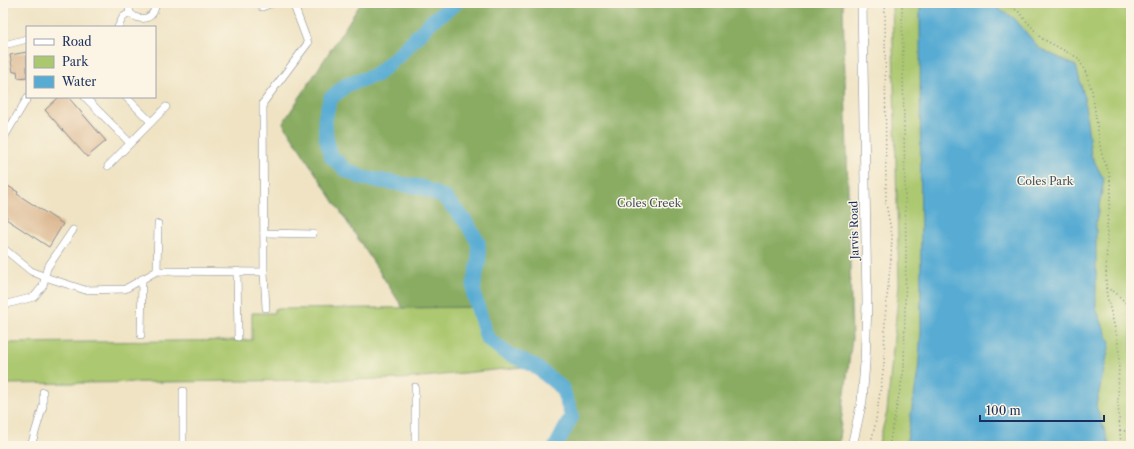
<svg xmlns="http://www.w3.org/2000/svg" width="1134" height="449" font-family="'Libre Caslon Text',serif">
	<rect width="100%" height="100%" fill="#fcf5e5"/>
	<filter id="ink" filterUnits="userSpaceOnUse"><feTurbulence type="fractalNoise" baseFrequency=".025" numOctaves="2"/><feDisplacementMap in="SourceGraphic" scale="8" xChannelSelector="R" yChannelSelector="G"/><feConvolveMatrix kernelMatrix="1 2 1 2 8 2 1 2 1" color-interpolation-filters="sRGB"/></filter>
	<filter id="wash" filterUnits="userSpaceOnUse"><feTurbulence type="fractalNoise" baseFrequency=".012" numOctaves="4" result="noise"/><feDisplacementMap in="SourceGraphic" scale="16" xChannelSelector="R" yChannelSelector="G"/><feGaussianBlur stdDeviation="0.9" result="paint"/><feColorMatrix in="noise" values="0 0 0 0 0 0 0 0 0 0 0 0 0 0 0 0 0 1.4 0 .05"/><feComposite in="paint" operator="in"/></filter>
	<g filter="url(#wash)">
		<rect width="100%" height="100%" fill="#efe3c3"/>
		<polygon fill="#f6d1c5" points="3,64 10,92 3,93"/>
		<g fill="#acc86f" stroke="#647c66">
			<polygon points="892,3 1131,3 1131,446 878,446 887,412 899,285"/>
			<polygon points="477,307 487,338 506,353 535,366 402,379 3,384 3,343 252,340 252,313 274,313 274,309"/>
		</g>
		<polygon fill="#89ac62" stroke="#526e60" points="361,3 843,3 852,339 838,446 556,446 572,416 562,388 535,366 506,353 487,338 477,307 403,308 283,123"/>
		<polygon fill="#58acd3" stroke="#3a6e98" points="920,3 989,3 1014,18 1039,48 1076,66 1084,96 1091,155 1104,180 1096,222 1096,308 1110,343 1096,406 1110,446 906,446 918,371 921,332"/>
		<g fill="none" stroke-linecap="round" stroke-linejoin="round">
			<polyline stroke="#58acd3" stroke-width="15" points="456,3 432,21 399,55 376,75 346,85 330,99 325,119 326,137 331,156 346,170 363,178 421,187 445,198 466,222 478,242 479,260 474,283 474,295 487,338 506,353 535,366 562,388 572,416 556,446"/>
		</g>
		<g id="blocks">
			<g fill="#dbb891">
				<polygon points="27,52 27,77 18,78 17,71 13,72 10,55"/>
				<polygon points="59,97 68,97 106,141 87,157 45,110"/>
				<polygon points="3,183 18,192 17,194 63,224 49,247 6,219 7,217 3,214"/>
			</g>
		</g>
	</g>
	<g filter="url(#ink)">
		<use href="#blocks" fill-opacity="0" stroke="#858990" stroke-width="1"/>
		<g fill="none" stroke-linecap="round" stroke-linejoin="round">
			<defs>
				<g id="minor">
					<path d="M128,3l2,10c10,10 26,6 25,-10"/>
					<polyline points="261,3 262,7 273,3"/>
					<polyline points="118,27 123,17 130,13"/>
					<polyline points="8,44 27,39"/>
					<polyline points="85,97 130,143"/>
					<polyline points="126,97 151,122"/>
					<polyline points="3,139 28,97"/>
					<polyline points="108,166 166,107"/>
					<polyline points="264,233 313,234"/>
					<polyline points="3,248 31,271 45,277 85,290 125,289 157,271 264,272"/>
					<polyline points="157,271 158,224"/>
					<polyline points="237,271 238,337"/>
					<polyline points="3,305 34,297 43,286 47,268 73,230"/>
					<polyline points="266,308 264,272 263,103 308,43 293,3"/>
					<polyline points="141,335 142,279"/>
					<polyline points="415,387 415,446"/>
					<polyline points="183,391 183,446"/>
					<polyline points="31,446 43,406 43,392"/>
				</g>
				<polyline id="tertiary" points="852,446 862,401 865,363 867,302 862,3"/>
			</defs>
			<use href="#minor" stroke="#858990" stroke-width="8"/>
			<use href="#tertiary" stroke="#858990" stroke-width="10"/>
			<g stroke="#858990" stroke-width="1.5" stroke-dasharray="1 3" stroke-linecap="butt">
				<polyline points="1005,3 1018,11 1041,38 1078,58 1086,73 1092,91 1101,152 1109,173 1111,190 1107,226 1106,288 1107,296 1117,337 1119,354 1118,403 1121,446"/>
				<polyline points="1106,288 1115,292 1131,308"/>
				<polyline points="1120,430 1131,432"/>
				<polyline points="870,446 875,426 884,365 885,318 891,258 892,235 886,204 885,3"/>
				<polyline points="889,446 904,369 906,252 902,3"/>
			</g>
			<use href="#minor" stroke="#fff" stroke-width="7"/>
			<use href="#tertiary" stroke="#fff" stroke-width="9"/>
		</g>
	</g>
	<g text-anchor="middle" stroke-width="3" stroke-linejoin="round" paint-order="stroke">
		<g font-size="11" fill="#3f5562" stroke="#fcf5e5">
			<text x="1045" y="185">Coles Park</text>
			<text x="649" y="207">Coles Creek</text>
		</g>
		<g font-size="11" fill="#1b2f5e" stroke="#fcf5e5">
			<text transform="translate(854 230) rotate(-91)" y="4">Jarvis Road</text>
		</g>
	</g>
	<rect width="1134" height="449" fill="none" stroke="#fcf5e5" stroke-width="16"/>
	<rect x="26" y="26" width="130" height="72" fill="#fcf5e5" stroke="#a2a6af"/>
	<rect x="34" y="39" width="20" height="6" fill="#ffffff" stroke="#a2a6af"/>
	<text x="62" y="46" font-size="12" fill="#1b2f5e">Road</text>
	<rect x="34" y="56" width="20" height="12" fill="#acc86f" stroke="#a2a6af"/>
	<text x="62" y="66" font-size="12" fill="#1b2f5e">Park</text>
	<rect x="34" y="76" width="20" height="12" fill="#58acd3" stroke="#a2a6af"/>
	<text x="62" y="86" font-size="12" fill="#1b2f5e">Water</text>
	<path d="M980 415v6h124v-6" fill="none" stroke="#1b2f5e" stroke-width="2"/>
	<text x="986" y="415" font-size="12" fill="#1b2f5e" stroke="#fcf5e5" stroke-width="3" paint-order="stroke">100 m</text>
</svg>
